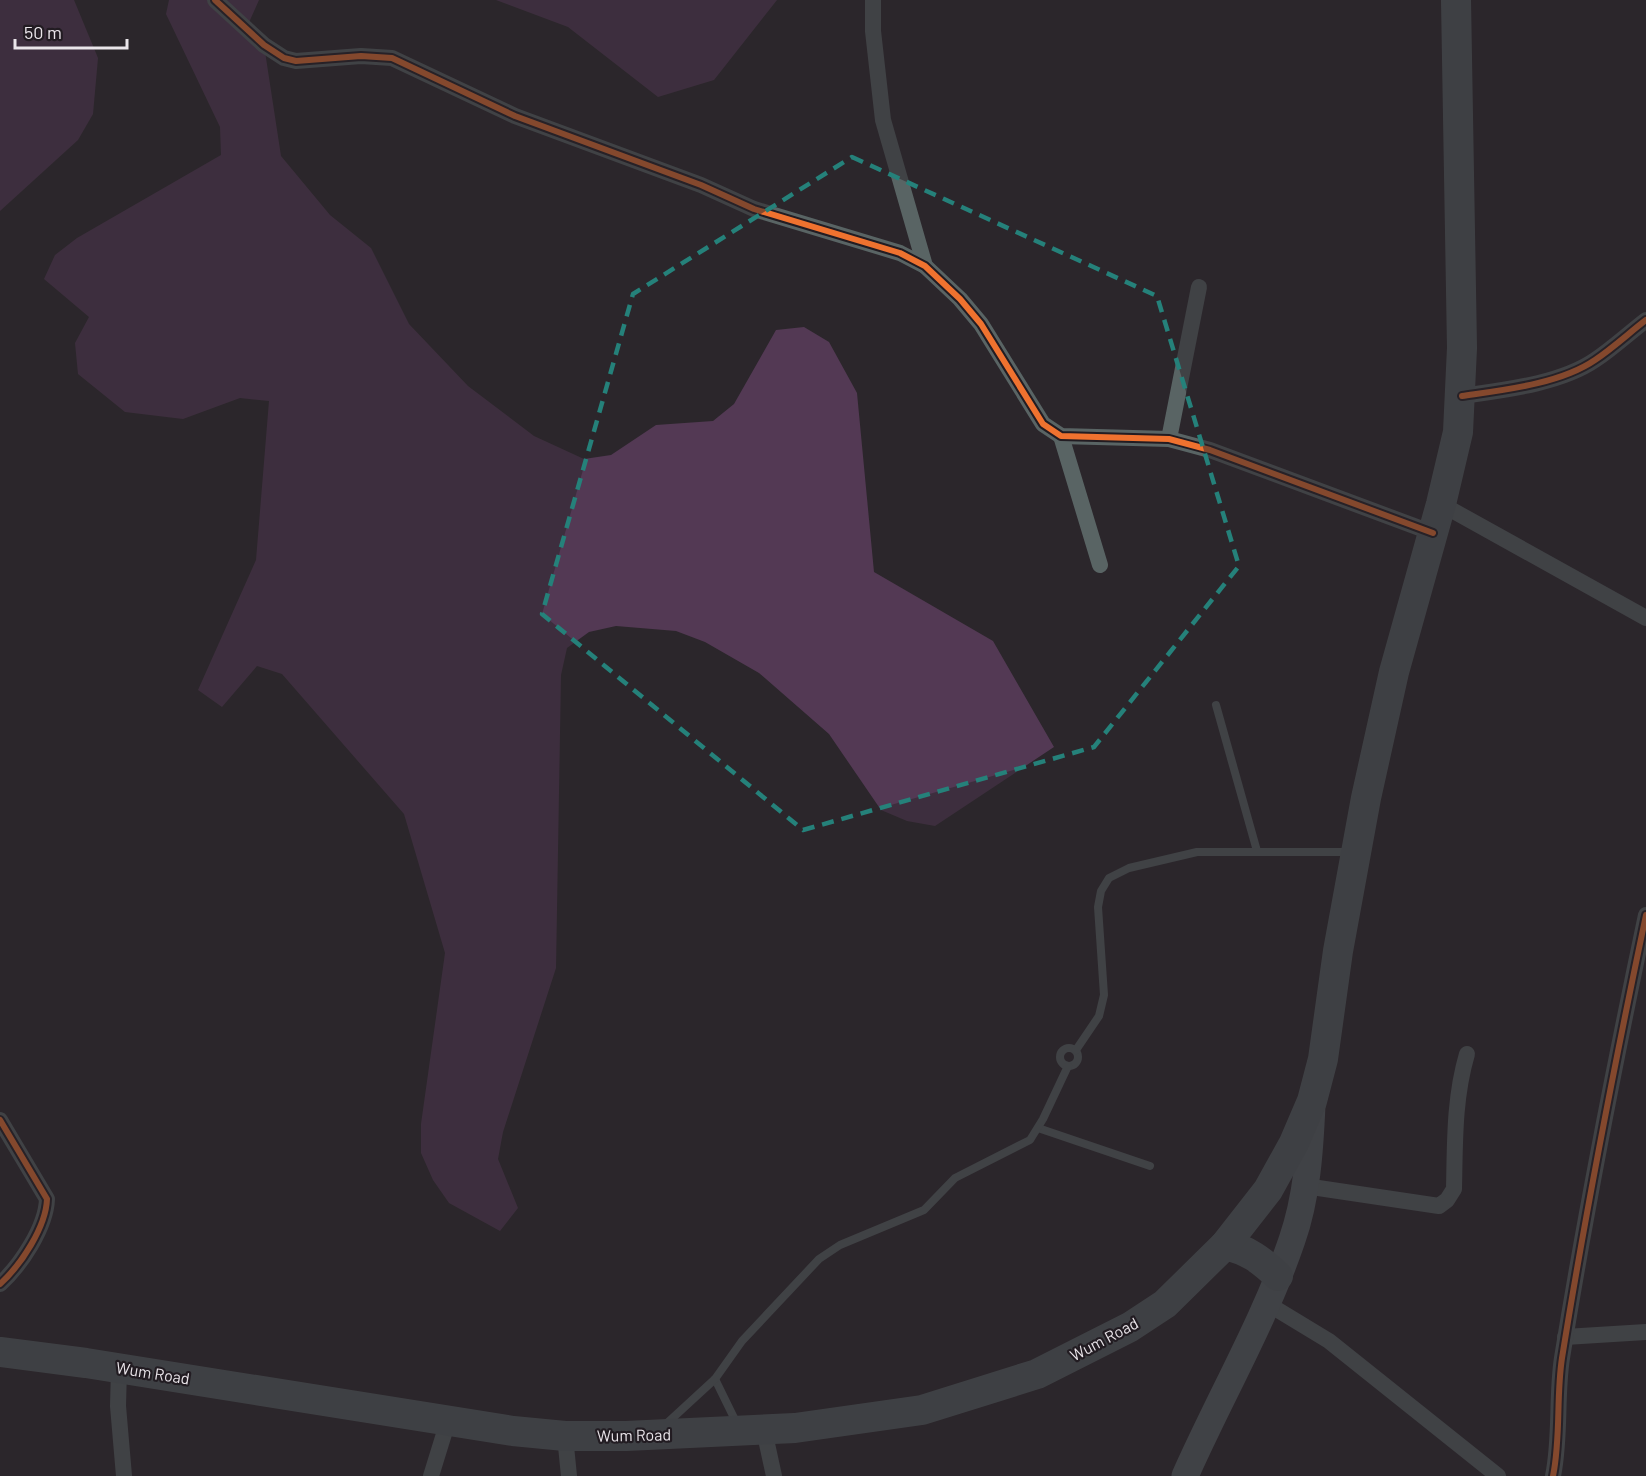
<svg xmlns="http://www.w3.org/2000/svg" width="1646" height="1476" font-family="Barlow,sans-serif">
	<rect width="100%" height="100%" fill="#2b262b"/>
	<g fill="#533954">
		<polygon points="0,0 74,0 98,58 93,114 78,140 0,211"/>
		<polygon points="169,0 259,0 246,29 264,45 281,156 330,215 371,248 409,324 468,386 534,436 584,459 611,455 656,425 713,421 734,404 776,330 804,327 829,342 857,393 874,572 993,641 1054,747 935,826 907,821 881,810 829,734 759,673 705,642 676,631 616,626 589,632 567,648 561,675 556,968 503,1132 498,1159 518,1208 500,1231 449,1203 433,1180 421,1153 421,1124 445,953 404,814 282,674 257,666 222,707 198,690 256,560 269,401 240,398 183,419 125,412 78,374 75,343 89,317 44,279 55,255 77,238 221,155 220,127 166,14"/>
		<polygon points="496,0 777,0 714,80 658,97 568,27"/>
	</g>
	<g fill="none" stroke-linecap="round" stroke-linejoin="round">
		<g stroke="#596464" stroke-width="8">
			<polyline points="1216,705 1257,851"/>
			<circle cx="1069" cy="1057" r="9"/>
			<polyline points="1076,1050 1099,1016 1104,995 1098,907 1101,891 1109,878 1129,868 1197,852 1351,852"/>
			<polyline points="1038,1128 1150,1166"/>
			<polyline points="715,1379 737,1424"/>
			<polyline points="665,1425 715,1379 742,1341 819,1259 840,1245 924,1210 955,1178 1030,1140 1043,1119 1068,1066"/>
		</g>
		<g stroke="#596464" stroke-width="16">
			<polyline points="215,0 264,45 284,58 296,61 361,56 392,58 515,116 701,185 754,209 900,253 925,266 960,299 981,324 1043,424 1061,436 1169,439 1210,450 1433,533"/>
			<polyline points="873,0 873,31 883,120 925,266"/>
			<path d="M1462,396c41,-6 98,-12 133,-36 18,-12 34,-27 51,-40"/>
			<polyline points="1061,436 1100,565"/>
			<polyline points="1169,439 1199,287"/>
			<polyline points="1441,504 1646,618"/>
			<path d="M0,1120l47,79c-1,28 -26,66 -47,85"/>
			<path d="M1305,1186l134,20 8,-6 7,-11c1,-46 0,-91 13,-135"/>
			<polyline points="1268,1304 1329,1341 1498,1476"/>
			<polyline points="1565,1337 1646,1332"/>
			<polyline points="119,1368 118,1406 124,1476"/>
			<polyline points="764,1430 774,1476"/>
			<polyline points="565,1436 569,1476"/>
			<polyline points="431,1476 448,1421"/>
			<path d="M1553,1476c8,-39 3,-79 9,-118 24,-149 53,-296 84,-443"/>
		</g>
		<path stroke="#5a6466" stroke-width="27" d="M1185,1476c35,-79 79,-154 107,-236 15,-43 18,-90 20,-135"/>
		<g stroke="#566162" stroke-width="30">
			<path d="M1225,1245c23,5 36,15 53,31"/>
			<polyline points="0,1352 86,1363 513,1431 565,1436 626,1436 795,1428 922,1410 1037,1374 1130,1327 1165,1304 1225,1245 1268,1190 1294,1143 1312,1101 1323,1059 1338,951 1366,798 1394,672 1441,504 1458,432 1462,348 1456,0"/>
		</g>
		<defs>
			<g id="cycleway">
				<polyline points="215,0 264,45 284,58 296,61 361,56 392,58 515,116 701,185 754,209 900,253 925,266 960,299 981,324 1043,424 1061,436 1169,439 1210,450 1433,533"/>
				<path d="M1462,396c41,-6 98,-12 133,-36 18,-12 34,-27 51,-40"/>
				<path d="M0,1120l47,79c-1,28 -26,66 -47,85"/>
				<path d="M1553,1476c8,-39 3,-79 9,-118 24,-149 53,-296 84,-443"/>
			</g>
		</defs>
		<use href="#cycleway" stroke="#221c22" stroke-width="10"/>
		<use href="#cycleway" stroke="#ef722f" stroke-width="6"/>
	</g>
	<path d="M0 0H1646V1476H0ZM852,157l305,139 82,270 -145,181 -291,83 -261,-216 91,-320z" fill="#2b262b" fill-opacity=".55" fill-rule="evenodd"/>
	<path fill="none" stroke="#25817a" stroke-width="4.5" stroke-dasharray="12 8" stroke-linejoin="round" d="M852,157l305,139 82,270 -145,181 -291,83 -261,-216 91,-320z"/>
	<g text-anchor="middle" stroke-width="4.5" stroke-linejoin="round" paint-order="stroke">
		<g font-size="16" fill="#eae5ea" stroke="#221c22">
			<text transform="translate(1104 1339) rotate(-28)" y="6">Wum Road</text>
			<text transform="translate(153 1373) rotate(9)" y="6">Wum Road</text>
			<text transform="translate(634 1435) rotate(-1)" y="6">Wum Road</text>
		</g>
	</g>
	<path d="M15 39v9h112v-9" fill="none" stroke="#eae5ea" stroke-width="3"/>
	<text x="24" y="39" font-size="18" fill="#eae5ea" stroke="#221c22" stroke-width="4.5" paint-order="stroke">50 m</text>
</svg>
